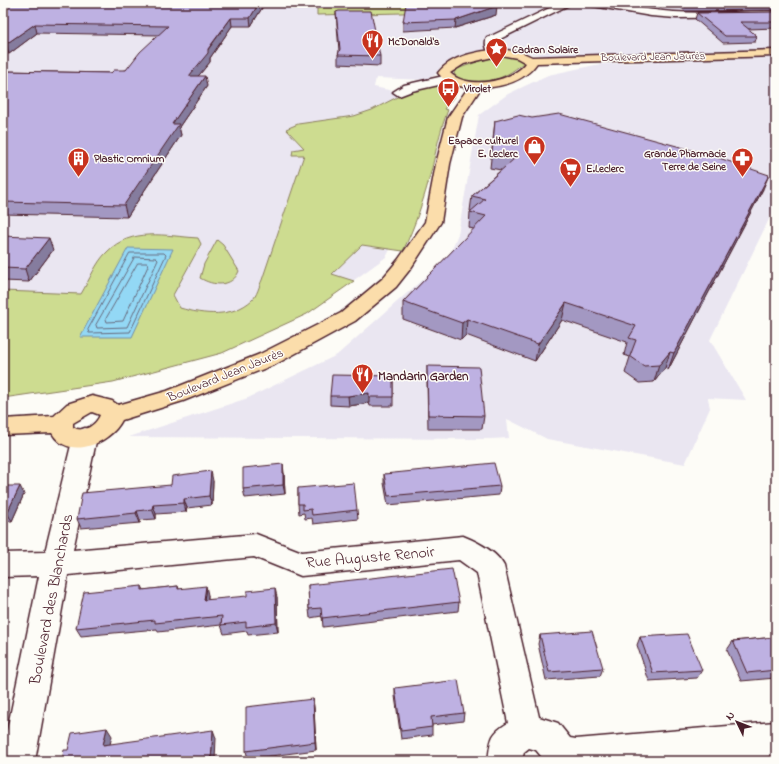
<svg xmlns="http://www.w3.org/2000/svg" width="779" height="764" font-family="'Indie Flower',sans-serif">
	<rect width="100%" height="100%" fill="#fdfcf7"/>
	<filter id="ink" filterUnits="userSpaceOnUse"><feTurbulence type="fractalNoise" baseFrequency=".025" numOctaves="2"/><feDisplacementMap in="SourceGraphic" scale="8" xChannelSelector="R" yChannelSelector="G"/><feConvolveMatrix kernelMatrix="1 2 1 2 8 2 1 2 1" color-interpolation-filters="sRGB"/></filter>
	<g filter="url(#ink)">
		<g fill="#eae6f1">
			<polygon points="3,3 317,3 318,15 444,12 439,3 776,3 776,51 549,56 499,49 442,65 435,75 426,80 376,78 374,87 423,97 406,221 386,257 307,314 222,353 113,382 3,398"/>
			<polygon points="776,57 776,205 710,340 746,400 708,398 710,408 685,464 547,439 507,419 509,438 490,439 129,437 248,398 337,355 449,256 458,234 479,115 508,94 548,75 600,64"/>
		</g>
		<g fill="#cddc90" stroke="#8c7e5e">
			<polygon points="317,3 439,3 444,12 317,15"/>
			<path d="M497,55l18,1 8,5v2c-19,17 -44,26 -68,13l-1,-4 3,-3z"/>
			<path d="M434,83l22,7 -1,5 -11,14 4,1c-8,20 -12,41 -17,62 -7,27 -16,54 -28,79l-41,-6 -30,29 22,7 -47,33 -85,39 -109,29 -110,16v-107l78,3c8,-13 15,-32 26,-42 24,-25 59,-16 91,-14l3,6 -28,51 7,13c24,7 52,10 72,-8 5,-4 7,-14 10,-20l42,-125h-12l1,-5 11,-2 -18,-19 12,-5 56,-8 18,-6 33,-17z"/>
			<path d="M217,240l6,5 16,26c-7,17 -26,15 -39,7l4,-14z"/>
		</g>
		<polygon fill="#93d8f5" stroke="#768ea4" points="128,248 173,249 132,337 80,337"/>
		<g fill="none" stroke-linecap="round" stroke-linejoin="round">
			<g stroke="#67697c" stroke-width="1">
				<polygon points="130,253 164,253 166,255 130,332 89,333 88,330"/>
				<polygon points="135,257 156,258 158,260 127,327 97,328 96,325"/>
				<polygon points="138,263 147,263 148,266 123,321 107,322 106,319"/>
			</g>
			<defs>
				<g id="minor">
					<path d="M560,3h13l-77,38 4,12 -2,2h-8c-3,-4 -6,-12 -3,-17z"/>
					<path d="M588,3c29,0 57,7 86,9 34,2 68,-1 102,-1v6l-100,1 -25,-2 -58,-10z"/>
					<polygon points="448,75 454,79 452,82 412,91 399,96 393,92 404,85"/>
					<path d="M85,428l8,3 4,6 -24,113 183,-16 46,18 161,-16c15,6 34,16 41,30l35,151 19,6 12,15 6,1 200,-17v34l-58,5h-173l-9,-11 -7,-2 -5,4 -2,9h-34c3,-20 1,-27 20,-38l-31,-150 -18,-13 -158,16 -47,-19 -186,18 -33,186h-32v-11l36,-174 -36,1v-24l42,-1 28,-115 4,-6z"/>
				</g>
				<path id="major" d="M501,49l22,4 9,4 244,-7v6l-239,7c-13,19 -35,24 -56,25l-19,29 -12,47 -9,58 -30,46 -15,19 -41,34 -79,43 -93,37 -61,19c-12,24 -54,41 -70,13l-49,2v-16l51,-3 13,-12 25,-8 20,5 6,4 49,-14 93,-37 81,-41 41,-34 16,-19 27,-38 11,-58 12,-47 20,-29 -21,-5 -9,-10c13,-18 42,-22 63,-24zM501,55l16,3 9,5c-14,19 -58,27 -76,10l14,-9zM92,412l8,3c-4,10 -17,19 -27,12v-4z"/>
			</defs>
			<use href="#minor" stroke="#4a1f2b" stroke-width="3"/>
			<use href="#major" stroke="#4a1f2b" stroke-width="3"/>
			<use href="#minor" fill="#fdfcf7" fill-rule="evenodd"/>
			<use href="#major" fill="#fbddab" fill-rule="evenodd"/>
		</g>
		<g fill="#a398c2" stroke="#4a1f2b">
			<polygon points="3,3 265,3 251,26 232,26 210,58 210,62 198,76 207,86 179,127 181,135 127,217 3,214 3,71 111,73 126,70 159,35 37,33 9,54 3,53"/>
			<polygon points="623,3 643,3 638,6"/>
			<polygon points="676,3 776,3 776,10 685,11"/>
			<polygon points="336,12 380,56 380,66 338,64 338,55 339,51"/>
			<polygon points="776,12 776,28 748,29 757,36 755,42 723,43 695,19 697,13"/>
			<polygon points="496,15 455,28 403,31 403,22"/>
			<polygon points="495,121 763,189 668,370 665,368 654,382 639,383 625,373 630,357 624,355 627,342 562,320 535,361 466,335 461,340 403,319 403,302 474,229 469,228 470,212 471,211 470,211 472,196 501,170 490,168"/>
			<polygon points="3,236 53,250 29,282 3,281"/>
			<polygon points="427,366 484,416 482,429 428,429 427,380"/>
			<polygon points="393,376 393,406 370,406 369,403 349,406 330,405 330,396"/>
			<polygon points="284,473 285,494 245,498 243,489"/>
			<polygon points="384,474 500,486 499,495 388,505 384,483"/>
			<polygon points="213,481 212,505 187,508 186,512 156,514 156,519 140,520 140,523 81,528 77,519 171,485"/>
			<polygon points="3,486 24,494 12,521 3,521"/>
			<polygon points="298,488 357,510 358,519 313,524 312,518 305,519 304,513 299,514 298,504"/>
			<polygon points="308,585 459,602 458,611 323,627 322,616 310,618 309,609"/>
			<polygon points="142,586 144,590 178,586 179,589 208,595 208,600 277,597 278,632 248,635 247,631 224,634 221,625 158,632 157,629 81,636 76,628"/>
			<polygon points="540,635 603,668 600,676 546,680 538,644"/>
			<polygon points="640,637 702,670 697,678 649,681 637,645"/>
			<polygon points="776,637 776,678 741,681 727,650 733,641"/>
			<polygon points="395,688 464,713 463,721 432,725 432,735 401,739 395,696"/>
			<polygon points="313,699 314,708 316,750 248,759 246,751"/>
		</g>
		<g fill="#857c9e" stroke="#4a1f2b">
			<polygon points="259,3 265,3 251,26 250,18"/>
			<polygon points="639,3 643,3 638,6"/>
			<polygon points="497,6 496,15 455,28 456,20"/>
			<polygon points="231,18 232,26 210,58 210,62 190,86 189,76"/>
			<polygon points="35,24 37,33 9,54 6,44"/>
			<polygon points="205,76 207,86 179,127 181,135 127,217 124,205 172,124"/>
			<polygon points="769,175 763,189 668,370 674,353"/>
			<polygon points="49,238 53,250 29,282 25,269"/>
			<polygon points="566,303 562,320 535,361 538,344"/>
			<polygon points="467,319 466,335 461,340 462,323"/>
			<polygon points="670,352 665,368 654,382 659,365"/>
			<polygon points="369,393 369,403 349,406 348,396"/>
			<polygon points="283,464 284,473 285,494 283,485"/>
			<polygon points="211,471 213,481 212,505 209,496"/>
			<polygon points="20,486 24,494 12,521 7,513"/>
			<polygon points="184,499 187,508 186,512 184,503"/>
			<polygon points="153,505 156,514 156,519 152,509"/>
			<polygon points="137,511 140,520 140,523 136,513"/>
			<polygon points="206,586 208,595 207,609 204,600"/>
			<polygon points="275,588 277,597 278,632 276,623"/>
			<polygon points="313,699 314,708 316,750 315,742"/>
			<polygon points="107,728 112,736 108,753 103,745"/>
			<polygon points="213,730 216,738 215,761 211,761"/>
		</g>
		<g fill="#beb1e2" stroke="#4a1f2b">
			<polygon points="3,3 259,3 250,18 231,18 208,49 208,53 189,76 205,76 172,124 179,124 124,205 3,202 3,71 111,73 114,70 126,70 140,52 168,26 35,24 6,44 3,44"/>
			<polygon points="461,3 496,3 497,6 456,20 403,22 406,4"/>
			<polygon points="685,3 776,3 776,4 687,5"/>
			<polygon points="339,11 371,11 380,56 338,55 340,49 336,12"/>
			<polygon points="776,12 776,22 740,22 757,36 725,36 697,13"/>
			<polygon points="559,114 710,155 769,175 674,353 670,352 659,365 644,366 630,356 636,340 629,338 636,326 566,303 538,344 467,319 462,323 403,302 486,216 470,212 485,199 472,196 514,159 492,153 495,121 518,115 532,118"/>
			<polygon points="3,236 49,238 25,269 3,268"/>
			<polygon points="427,366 479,367 484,416 428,415"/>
			<polygon points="332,375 393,376 393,397 369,397 369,393 348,396 330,396"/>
			<polygon points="494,463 500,486 388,496 384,474"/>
			<polygon points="283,464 283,485 243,489 243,468"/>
			<polygon points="211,471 209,496 184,499 184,503 153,505 152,509 137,511 136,513 77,519 82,493 171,485 172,476"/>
			<polygon points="354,483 357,510 312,515 311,509 303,510 303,504 298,504 298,488"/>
			<polygon points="3,486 20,486 7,513 3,513"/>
			<polygon points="452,569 459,602 322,618 321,608 309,609 308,585"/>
			<polygon points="142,586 142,590 178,586 178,589 206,586 204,600 247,596 247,591 275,588 276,623 246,627 246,622 221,625 222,616 155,623 155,620 76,628 84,592"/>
			<polygon points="592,631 603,668 549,672 540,635"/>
			<polygon points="687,634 702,670 653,673 640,637"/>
			<polygon points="776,637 776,670 747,673 733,641"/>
			<polygon points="458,680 464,713 431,717 432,727 401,731 395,688"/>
			<polygon points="313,699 315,742 246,751 246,707"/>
			<polygon points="107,728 103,745 213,730 211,761 62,761 64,750 68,750 72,733"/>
		</g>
	</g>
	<defs>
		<symbol id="restaurant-pin" viewBox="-11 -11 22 30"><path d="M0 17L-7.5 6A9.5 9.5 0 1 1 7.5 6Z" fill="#c8321e" stroke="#fdfcf7"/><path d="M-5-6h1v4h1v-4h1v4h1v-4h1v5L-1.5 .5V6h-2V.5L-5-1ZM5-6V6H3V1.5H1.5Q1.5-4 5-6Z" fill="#fff"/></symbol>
		<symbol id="sight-pin" viewBox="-11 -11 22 30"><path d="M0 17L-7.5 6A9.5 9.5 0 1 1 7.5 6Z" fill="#c8321e" stroke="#fdfcf7"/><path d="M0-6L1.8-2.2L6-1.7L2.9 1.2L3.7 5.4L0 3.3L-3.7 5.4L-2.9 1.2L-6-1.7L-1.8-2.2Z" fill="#fff"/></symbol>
		<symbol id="bus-pin" viewBox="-11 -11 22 30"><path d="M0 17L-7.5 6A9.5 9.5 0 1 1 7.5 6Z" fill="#c8321e" stroke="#fdfcf7"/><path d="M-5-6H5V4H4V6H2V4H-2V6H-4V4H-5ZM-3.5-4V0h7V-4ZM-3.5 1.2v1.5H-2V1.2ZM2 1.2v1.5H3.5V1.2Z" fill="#fff"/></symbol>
		<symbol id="shop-pin" viewBox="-11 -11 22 30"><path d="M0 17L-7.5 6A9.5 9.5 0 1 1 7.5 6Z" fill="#c8321e" stroke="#fdfcf7"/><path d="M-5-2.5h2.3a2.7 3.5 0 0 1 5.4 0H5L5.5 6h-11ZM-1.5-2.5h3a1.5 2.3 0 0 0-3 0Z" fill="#fff"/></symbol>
		<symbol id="building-pin" viewBox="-11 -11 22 30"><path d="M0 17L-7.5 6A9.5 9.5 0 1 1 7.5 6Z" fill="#c8321e" stroke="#fdfcf7"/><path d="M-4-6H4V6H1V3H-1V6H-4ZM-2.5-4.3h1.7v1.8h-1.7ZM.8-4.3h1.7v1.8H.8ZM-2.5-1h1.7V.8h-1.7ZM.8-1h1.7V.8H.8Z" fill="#fff"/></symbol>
		<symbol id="pharmacy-pin" viewBox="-11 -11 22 30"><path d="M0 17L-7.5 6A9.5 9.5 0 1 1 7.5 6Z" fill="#c8321e" stroke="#fdfcf7"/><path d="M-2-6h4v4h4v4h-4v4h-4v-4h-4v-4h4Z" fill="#fff"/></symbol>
		<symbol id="supermarket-pin" viewBox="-11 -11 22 30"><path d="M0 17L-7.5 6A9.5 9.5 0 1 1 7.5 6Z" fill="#c8321e" stroke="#fdfcf7"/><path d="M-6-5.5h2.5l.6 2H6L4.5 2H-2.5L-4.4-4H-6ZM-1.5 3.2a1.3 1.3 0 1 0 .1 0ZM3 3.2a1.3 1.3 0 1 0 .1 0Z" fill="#fff"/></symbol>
	</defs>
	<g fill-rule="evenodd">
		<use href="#restaurant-pin" x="360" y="28" width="25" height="34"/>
		<use href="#sight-pin" x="484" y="36" width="25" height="34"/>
		<use href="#bus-pin" x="436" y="76" width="25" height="34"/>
		<use href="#shop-pin" x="522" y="134" width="25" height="34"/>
		<use href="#building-pin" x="66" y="146" width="25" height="34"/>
		<use href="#pharmacy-pin" x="730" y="146" width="25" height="34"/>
		<use href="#supermarket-pin" x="558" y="156" width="25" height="34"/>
		<use href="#restaurant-pin" x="350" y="362" width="25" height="34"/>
	</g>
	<g text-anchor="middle" stroke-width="3" stroke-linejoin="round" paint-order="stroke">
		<g font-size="11" font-weight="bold" fill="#4a1f2b" stroke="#fdfcf7" text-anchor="start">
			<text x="388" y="45">McDonald's</text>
			<text x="512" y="53">Cadran Solaire</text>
			<text x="464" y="92">Virolet</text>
			<text x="518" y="144" text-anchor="end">Espace culturel<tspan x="518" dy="13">E. Leclerc</tspan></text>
			<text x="726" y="157" text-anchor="end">Grande Pharmacie<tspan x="726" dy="13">Terre de Seine</tspan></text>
			<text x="94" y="162">Plastic Omnium</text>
			<text x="586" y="172">E.Leclerc</text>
		</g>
		<g font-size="11" fill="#4a1f2b" stroke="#fdfcf7">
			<text transform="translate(653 56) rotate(-1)" y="4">Boulevard Jean Jaurès</text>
		</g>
		<g font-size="13" fill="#4a1f2b" stroke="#fdfcf7">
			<text transform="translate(225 374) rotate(-22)" y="5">Boulevard Jean Jaurès</text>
		</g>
		<g font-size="13" font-weight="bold" fill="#4a1f2b" stroke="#fdfcf7" text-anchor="start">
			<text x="378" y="380">Mandarin Garden</text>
		</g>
		<g font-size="16" fill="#4a1f2b" stroke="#fdfcf7">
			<text transform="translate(370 556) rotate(-5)" y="6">Rue Auguste Renoir</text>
			<text transform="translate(50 599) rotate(-79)" y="6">Boulevard des Blanchards</text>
		</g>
	</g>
	<rect width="779" height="764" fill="none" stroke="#fdfcf7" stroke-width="16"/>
	<rect x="8" y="8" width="763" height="748" fill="none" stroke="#4a1f2b" stroke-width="1.5" filter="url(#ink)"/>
	<g transform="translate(737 722) rotate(313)" stroke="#fdfcf7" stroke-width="3" paint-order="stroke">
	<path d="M0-3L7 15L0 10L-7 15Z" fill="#4a1f2b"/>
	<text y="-6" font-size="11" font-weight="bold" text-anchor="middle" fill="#4a1f2b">N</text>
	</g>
</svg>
